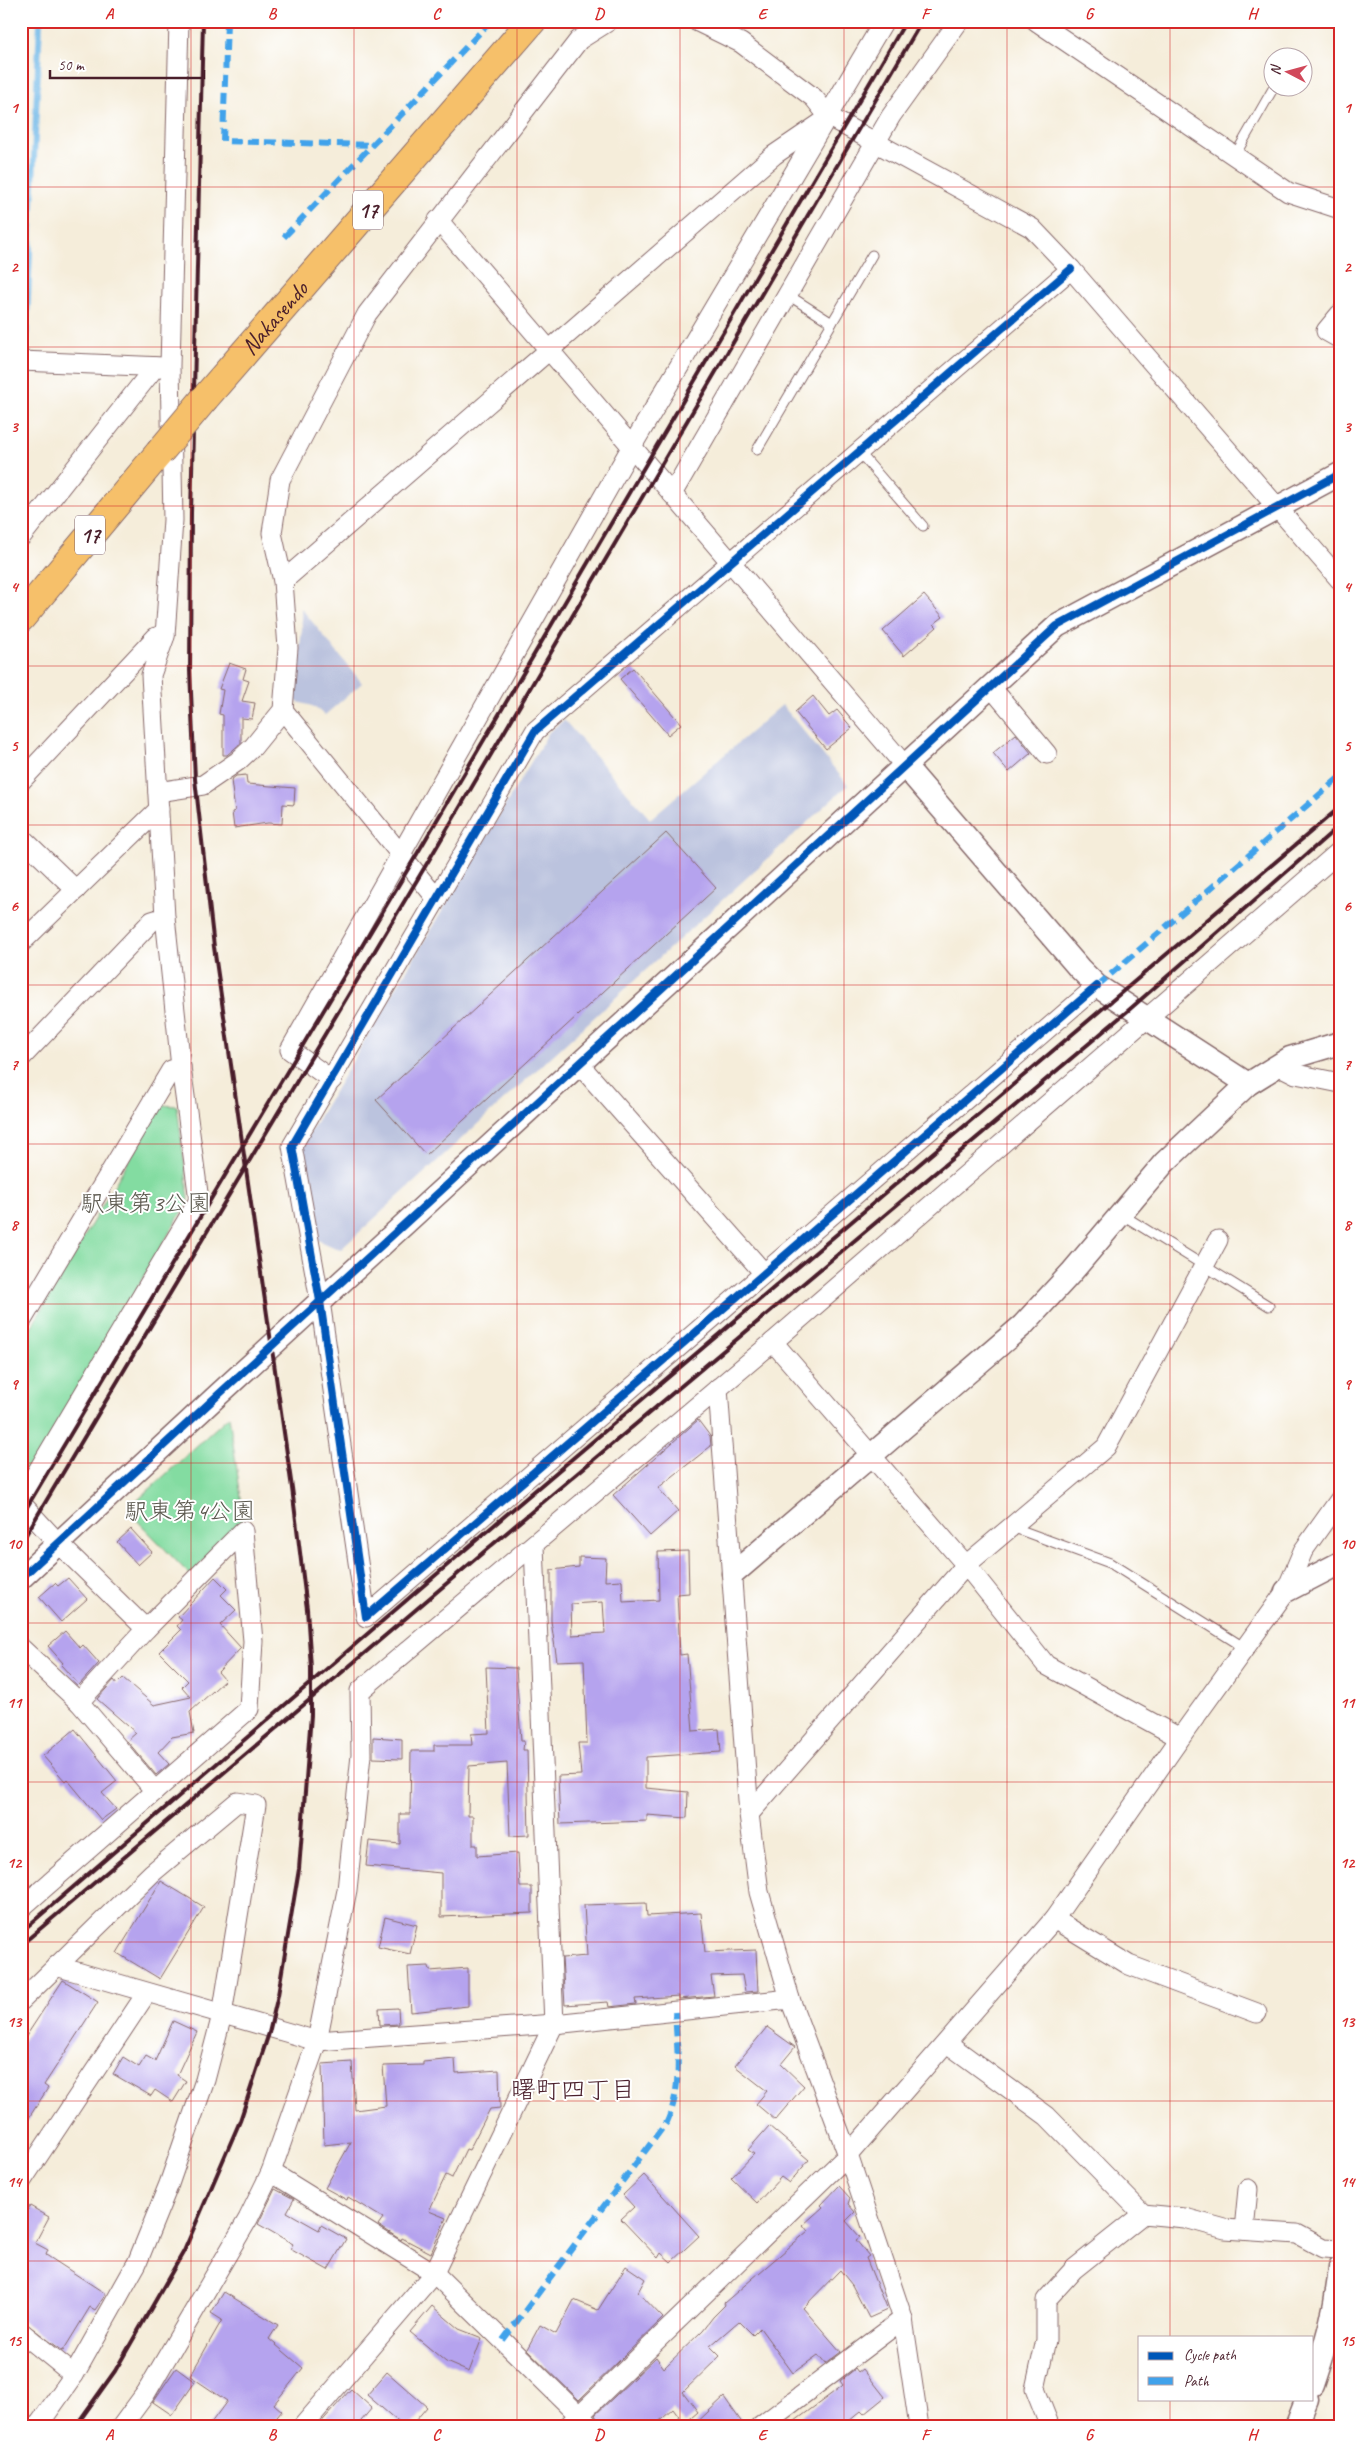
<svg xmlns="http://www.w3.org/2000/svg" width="1361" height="2448" font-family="Caveat,'Klee One',sans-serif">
	<rect width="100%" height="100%" fill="#fff"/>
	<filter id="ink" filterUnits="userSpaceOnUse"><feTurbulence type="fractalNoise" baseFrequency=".02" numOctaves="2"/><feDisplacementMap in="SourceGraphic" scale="10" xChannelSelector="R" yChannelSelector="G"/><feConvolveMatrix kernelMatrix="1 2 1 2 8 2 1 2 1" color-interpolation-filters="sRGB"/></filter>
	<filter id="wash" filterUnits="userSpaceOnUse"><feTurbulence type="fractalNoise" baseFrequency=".0096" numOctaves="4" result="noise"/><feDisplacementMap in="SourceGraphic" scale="20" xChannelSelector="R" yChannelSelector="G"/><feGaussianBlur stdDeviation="1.12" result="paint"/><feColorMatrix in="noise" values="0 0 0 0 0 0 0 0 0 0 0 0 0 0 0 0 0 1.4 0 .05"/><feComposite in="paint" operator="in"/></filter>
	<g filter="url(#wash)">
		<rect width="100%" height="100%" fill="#f5edda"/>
		<g fill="#bbc3de">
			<polygon points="301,608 362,683 325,715 312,706 294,701 302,629"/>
			<polygon points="782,705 848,785 340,1250 316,1239 300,1149 549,732 564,720 650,819"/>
		</g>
		<g fill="#83dca1" stroke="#667e66">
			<polygon points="161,1105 177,1106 189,1199 30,1473 21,1474 21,1345"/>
			<polygon points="229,1416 244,1518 190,1575 127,1510"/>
		</g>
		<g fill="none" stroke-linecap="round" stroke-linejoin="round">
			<g stroke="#6fb8e7" stroke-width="6">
				<polyline points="26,343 40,21"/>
				<polyline points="21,460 25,380"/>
			</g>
		</g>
		<g id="blocks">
			<g fill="#b5a3ee" fill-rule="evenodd">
				<polygon points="924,595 943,617 934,624 937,627 904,656 883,631"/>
				<polygon points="229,663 246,669 243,679 249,681 242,701 255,703 252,719 241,718 241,743 227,755 223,755 223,715 219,714 223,690 219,689"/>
				<polygon points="633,668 681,724 668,735 620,679"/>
				<polygon points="813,696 829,716 837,710 852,728 826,749 795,712"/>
				<polygon points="1016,734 1031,753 1009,772 993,753"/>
				<polygon points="246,775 247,784 295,788 294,805 283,804 282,824 268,823 234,828 232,812 235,811 231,780 236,776"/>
				<polygon points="666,833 716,888 426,1155 376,1100"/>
				<polygon points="698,1420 710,1436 711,1446 658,1488 678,1511 650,1536 613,1495"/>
				<polygon points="131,1529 152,1552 138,1565 117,1542"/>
				<path d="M688,1551l1,42 -12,1 3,61 7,-1 6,77 26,-2 2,23 -75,5v31l42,4 -1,26 -40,-3v6l-87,3 -2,-48 23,-1 -3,-32h9l-3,-83 -27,1 -6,-40v-51l28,-3v-10l27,1 -1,23 17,-1 1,22 36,-2 -1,-48zM603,1602l2,31 -33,2 -1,-31z"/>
				<polygon points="215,1577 227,1589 221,1595 236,1610 220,1625 241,1648 218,1672 225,1680 190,1712 194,1733 172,1737 158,1752 169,1764 156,1775 127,1741 136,1733 97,1699 114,1680 117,1684 123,1678 154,1705 191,1697 182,1687 188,1681 159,1652 181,1630 177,1626 182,1620 178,1617"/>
				<polygon points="68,1578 87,1599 61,1622 39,1597 55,1583 58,1586"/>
				<polygon points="65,1631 80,1648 83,1645 99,1663 79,1685 61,1665 63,1663 48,1646"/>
				<polygon points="486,1667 516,1668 521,1741 524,1741 523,1750 527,1750 529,1835 510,1836 507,1763 469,1766 468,1816 473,1816 473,1845 477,1845 477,1856 518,1853 520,1887 532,1887 532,1913 441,1917 441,1873 366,1866 369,1841 400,1844 400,1814 410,1814 411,1751 434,1751 434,1745 472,1745 471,1734 489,1733"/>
				<polygon points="75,1729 117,1781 102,1793 116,1809 101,1820 67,1779 65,1781 43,1756"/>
				<polygon points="373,1737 402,1739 402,1759 373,1758"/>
				<polygon points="161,1881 204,1907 160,1979 117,1953"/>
				<polygon points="646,1903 647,1916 701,1913 705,1952 756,1950 758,1991 745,1992 742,1975 711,1976 714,1996 679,1999 679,1996 635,1999 636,2004 609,2007 608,2002 565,2005 562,1958 587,1956 584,1905"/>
				<polygon points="385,1917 417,1925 410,1954 378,1947"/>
				<polygon points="429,1966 430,1971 468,1968 468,2006 411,2012 408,1967"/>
				<polygon points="63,1980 98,2002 44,2085 48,2088 21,2130 21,2044"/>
				<polygon points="398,2008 399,2024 380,2025 379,2009"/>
				<polygon points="173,2021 197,2032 177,2075 186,2081 173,2102 155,2090 151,2096 113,2074 123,2057 139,2067 146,2056 155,2061"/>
				<polygon points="767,2027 795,2047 781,2064 804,2086 775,2120 756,2104 767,2091 735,2066"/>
				<polygon points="455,2059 456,2073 499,2070 500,2108 490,2109 469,2150 466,2149 452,2178 446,2175 429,2211 446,2218 431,2253 402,2238 401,2240 378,2225 383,2218 348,2197 347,2200 325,2188 351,2142 324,2145 322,2064 352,2062 355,2110 386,2106 383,2066 423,2065 423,2062"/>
				<polygon points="769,2126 809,2160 789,2183 781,2177 757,2203 731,2178 754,2154 748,2150"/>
				<polygon points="644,2175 699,2236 671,2262 661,2253 658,2258 621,2219 634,2207 623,2195"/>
				<polygon points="839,2186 850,2198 848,2204 855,2212 846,2221 860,2237 856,2240 869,2256 866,2258 887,2310 869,2318 852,2285 840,2270 803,2308 841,2352 825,2364 818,2355 793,2373 760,2328 753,2335 739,2321 710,2346 720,2356 683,2392 698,2412 684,2424 673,2409 653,2427 602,2427 595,2415 656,2357 664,2368 703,2330 713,2317 725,2305 724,2303 808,2231 803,2225 823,2207 821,2205"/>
				<polygon points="275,2189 294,2199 287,2212 319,2230 321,2225 346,2239 328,2270 290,2249 293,2244 258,2224"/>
				<polygon points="30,2206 49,2217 35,2243 48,2250 46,2255 106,2294 95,2310 90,2307 63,2351 21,2320 21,2221"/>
				<polygon points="626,2266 645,2279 638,2292 663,2318 579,2400 527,2349 540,2325 556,2334 574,2300 598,2310"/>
				<polygon points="224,2292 278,2325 269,2339 303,2368 274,2404 282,2411 269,2427 208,2427 227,2401 190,2376 222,2320 211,2313"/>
				<polygon points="432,2306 459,2329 482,2338 469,2372 446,2362 410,2332"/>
				<polygon points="176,2368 195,2382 172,2415 153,2402"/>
				<polygon points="855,2369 858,2373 863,2369 885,2397 864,2414 861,2411 842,2427 787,2427 842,2386 843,2385 840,2381"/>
				<polygon points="387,2372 427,2407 410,2427 404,2427 367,2395"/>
				<polygon points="351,2389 372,2408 356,2427 317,2427"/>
				<polygon points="724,2397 745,2427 692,2427"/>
			</g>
		</g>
	</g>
	<g filter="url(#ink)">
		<use href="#blocks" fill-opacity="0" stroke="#866768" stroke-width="1"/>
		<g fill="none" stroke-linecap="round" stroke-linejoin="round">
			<defs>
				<g id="service">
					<polyline points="1234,157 1274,87"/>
					<polyline points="788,295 832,323"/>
					<polyline points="757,450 872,255"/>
					<polyline points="859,452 923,526"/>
					<polyline points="1121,1214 1269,1306"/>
					<polyline points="1012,1527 1110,1563 1245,1648"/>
				</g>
				<g id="minor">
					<polyline points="696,21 741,43 814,98 829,117 1032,228 1071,269 1340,580"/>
					<polyline points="1036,21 1288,192 1340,209"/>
					<polyline points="438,220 905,766"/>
					<polyline points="1071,269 535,731 292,1146 320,1301 366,1617 1097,986"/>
					<polyline points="1340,314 1326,331 1340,339"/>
					<polyline points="21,361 164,367"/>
					<polyline points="672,494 891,116 959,21"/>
					<polyline points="21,537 155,367"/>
					<polyline points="283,581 774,155 824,121"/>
					<polyline points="991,687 1047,754"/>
					<polyline points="283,710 437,899"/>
					<polyline points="21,781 156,637 165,636"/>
					<polyline points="158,792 203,785 238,761 253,747 283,710 288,648 283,581 272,533 280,480 367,314 579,40 609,21"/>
					<polyline points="21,837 76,890"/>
					<polyline points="21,943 159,809"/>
					<polyline points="21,1058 152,921 165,917 151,675 165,636 173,520 170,366 179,21"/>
					<polyline points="579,1064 763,1272"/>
					<polyline points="1278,1065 1296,1074 1340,1083"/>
					<polyline points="332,1080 290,1050 632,446 884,21"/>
					<polyline points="21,1322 171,1070 181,1067"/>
					<polyline points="773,1342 966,1565 1046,1665 1180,1738"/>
					<polyline points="718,1388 749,1814 759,1892 790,1999 848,2155 903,2319 919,2427"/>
					<polyline points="21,1499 199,1200 181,1067 165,917"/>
					<polyline points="21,1503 58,1543 146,1629"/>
					<polyline points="21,1648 79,1702 155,1791"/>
					<polyline points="749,1814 966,1565 1106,1447 1218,1240"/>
					<polyline points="21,1908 249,1709 253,1641 243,1531 146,1629 79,1702"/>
					<polyline points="1054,1919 1129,1965 1257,2013"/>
					<polyline points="56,1966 317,2041 554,2024 790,1999"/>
					<polyline points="21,2001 152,1873 237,1802 256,1805 222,2015 205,2080 169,2184 137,2263 74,2375 37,2427"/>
					<polyline points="947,2043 1047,2116 1143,2214"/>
					<polyline points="271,2172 434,2273 591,2427"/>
					<polyline points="21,2182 146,1994"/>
					<polyline points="1244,2230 1248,2189"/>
					<polyline points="21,2332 74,2375"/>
					<polyline points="121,2427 146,2393 248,2219 271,2172 317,2041 347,1890 361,1755 360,1691 773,1342 1340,851"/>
					<polyline points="302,2427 434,2273 554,2024 534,1546"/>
					<polyline points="567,2427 848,2155 1054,1919 1188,1727 1286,1591 1303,1551 1340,1499"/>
					<polyline points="760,2427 903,2319"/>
					<polyline points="1050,2427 1035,2389 1046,2340 1046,2300 1074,2269 1143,2214 1185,2218 1225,2229 1297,2234 1323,2248 1340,2249"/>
				</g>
				<g id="tertiary">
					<polyline points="905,766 1079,968 1097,986 1248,1084"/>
					<polyline points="733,1574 1023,1325 1071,1273 1164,1163 1248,1084 1290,1058 1340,1043"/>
					<polyline points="21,1578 218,1395 1057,626 1340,474"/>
					<polyline points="1286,1591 1340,1563"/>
					<path d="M1312,2385c14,-42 24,-74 28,-118"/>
					<polyline points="1296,2427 1307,2399"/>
				</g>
				<g id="trunk">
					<path id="s1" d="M205,398l327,-377"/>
					<polyline points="21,618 159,453"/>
				</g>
			</defs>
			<use href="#service" stroke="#866768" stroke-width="11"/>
			<use href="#minor" stroke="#866768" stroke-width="21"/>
			<use href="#tertiary" stroke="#866768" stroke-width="25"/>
			<use href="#trunk" stroke="#866768" stroke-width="30"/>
			<use href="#service" stroke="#fff" stroke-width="9"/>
			<use href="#minor" stroke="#fff" stroke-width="19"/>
			<use href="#tertiary" stroke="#fff" stroke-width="22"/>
			<use href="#trunk" stroke="#f6c06b" stroke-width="28"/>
			<g stroke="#4a1f2b" stroke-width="4">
				<polyline points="21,1517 417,854 906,21"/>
				<polyline points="21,1543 429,860 922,21"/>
				<polyline points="21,1932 473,1543 1340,807"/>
				<polyline points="21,1945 486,1550 1130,1009 1340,825"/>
				<polyline points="75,2427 115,2371 184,2251 240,2121 269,2033 278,1995 299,1869 311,1715 311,1668 307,1609 292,1488 214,947 195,779 190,671 191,513 203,21"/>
			</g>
			<defs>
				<polyline id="trunk-bridge" points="159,453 205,398"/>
			</defs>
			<use href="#trunk-bridge" stroke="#866768" stroke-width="30" stroke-linecap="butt"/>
			<use href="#trunk-bridge" stroke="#f6c06b" stroke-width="28"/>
			<g stroke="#40a2eb" stroke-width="6" stroke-dasharray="12 6" stroke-linecap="butt">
				<polyline points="227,21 223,141 372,145"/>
				<polyline points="284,237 491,21"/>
				<polyline points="1097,986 1340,777"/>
				<path d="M503,2340l164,-218c16,-36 10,-72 8,-110"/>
			</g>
			<defs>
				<g id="cycleway">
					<polyline points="1071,269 535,731 292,1146 320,1301 366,1617 1097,986"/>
					<polyline points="21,1578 218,1395 1057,626 1340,474"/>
				</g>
			</defs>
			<use href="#cycleway" stroke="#fff" stroke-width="11"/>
			<use href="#cycleway" stroke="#0057b8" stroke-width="8"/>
		</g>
	</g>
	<path fill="none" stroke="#d62828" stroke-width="1" stroke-opacity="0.55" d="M191,21v2406M354,21v2406M517,21v2406M680,21v2406M844,21v2406M1007,21v2406M1170,21v2316M21,187h1319M21,347h1319M21,506h1319M21,666h1319M21,825h1319M21,985h1319M21,1144h1319M21,1304h1319M21,1463h1319M21,1623h1319M21,1782h1319M21,1942h1319M21,2101h1319M21,2261h1319M1170,2399v28"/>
	<g text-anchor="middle" stroke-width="4" stroke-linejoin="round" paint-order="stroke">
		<g fill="#fff" stroke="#80626b" stroke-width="1">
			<rect x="353" y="190.5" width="30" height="39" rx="4"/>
			<rect x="75" y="515.5" width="30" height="39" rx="4"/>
		</g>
		<g font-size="22" font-weight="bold" fill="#4a1f2b">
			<text x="368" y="218">17</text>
			<text x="90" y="543">17</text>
		</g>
		<g font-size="24" fill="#4a1f2b" stroke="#fff">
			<text dy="8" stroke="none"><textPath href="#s1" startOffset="106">Nakasendo</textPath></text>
		</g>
		<g font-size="24" fill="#5b584e" stroke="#fff">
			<text x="146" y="1211">駅東第3公園</text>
			<text x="190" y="1519">駅東第4公園</text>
		</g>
		<g font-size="25" fill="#4a1f2b" stroke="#fff">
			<text x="573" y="2098">曙町四丁目</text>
		</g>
	</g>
	<rect width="1361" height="2448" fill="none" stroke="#fff" stroke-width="55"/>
	<rect x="1138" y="2336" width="175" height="65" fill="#ffffff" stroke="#b7a5aa"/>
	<rect x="1148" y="2352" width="25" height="8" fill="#0057b8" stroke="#b7a5aa"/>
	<text x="1184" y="2360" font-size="15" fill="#4a1f2b">Cycle path</text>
	<rect x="1148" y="2377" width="25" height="8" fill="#40a2eb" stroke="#b7a5aa"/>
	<text x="1184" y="2386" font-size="15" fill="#4a1f2b">Path</text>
	<g transform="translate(1288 72) rotate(276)"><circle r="24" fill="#ffffff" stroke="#b7a5aa"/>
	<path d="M0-4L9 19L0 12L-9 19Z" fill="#d1495b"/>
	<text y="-8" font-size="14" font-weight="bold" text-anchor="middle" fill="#4a1f2b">N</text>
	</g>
	<path d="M50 70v8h154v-8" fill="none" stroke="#4a1f2b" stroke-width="2.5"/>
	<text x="58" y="70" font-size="15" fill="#4a1f2b" stroke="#ffffff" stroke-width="4" paint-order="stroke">50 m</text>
	<rect x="28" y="28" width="1306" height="2392" fill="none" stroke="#d62828" stroke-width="2"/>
	<g font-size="16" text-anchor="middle" font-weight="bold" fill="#d62828">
		<text x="109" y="19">A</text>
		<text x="272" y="19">B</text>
		<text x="436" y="19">C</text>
		<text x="599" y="19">D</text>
		<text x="762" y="19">E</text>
		<text x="925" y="19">F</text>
		<text x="1089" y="19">G</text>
		<text x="1252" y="19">H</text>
		<text x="14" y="113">1</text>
		<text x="1347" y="113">1</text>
		<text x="14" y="272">2</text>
		<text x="1347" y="272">2</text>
		<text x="14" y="432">3</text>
		<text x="1347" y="432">3</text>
		<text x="14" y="592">4</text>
		<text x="1347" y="592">4</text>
		<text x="14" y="751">5</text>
		<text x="1347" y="751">5</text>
		<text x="14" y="911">6</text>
		<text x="1347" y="911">6</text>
		<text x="14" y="1070">7</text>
		<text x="1347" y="1070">7</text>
		<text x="14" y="1230">8</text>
		<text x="1347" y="1230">8</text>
		<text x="14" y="1389">9</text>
		<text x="1347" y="1389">9</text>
		<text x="14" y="1549">10</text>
		<text x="1347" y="1549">10</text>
		<text x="14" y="1708">11</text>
		<text x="1347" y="1708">11</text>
		<text x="14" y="1868">12</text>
		<text x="1347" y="1868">12</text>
		<text x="14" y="2027">13</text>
		<text x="1347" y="2027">13</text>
		<text x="14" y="2187">14</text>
		<text x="1347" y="2187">14</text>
		<text x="14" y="2346">15</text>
		<text x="1347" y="2346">15</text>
		<text x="109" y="2440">A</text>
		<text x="272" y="2440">B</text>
		<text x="436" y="2440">C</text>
		<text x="599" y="2440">D</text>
		<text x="762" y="2440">E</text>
		<text x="925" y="2440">F</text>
		<text x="1089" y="2440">G</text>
		<text x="1252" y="2440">H</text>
	</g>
</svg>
